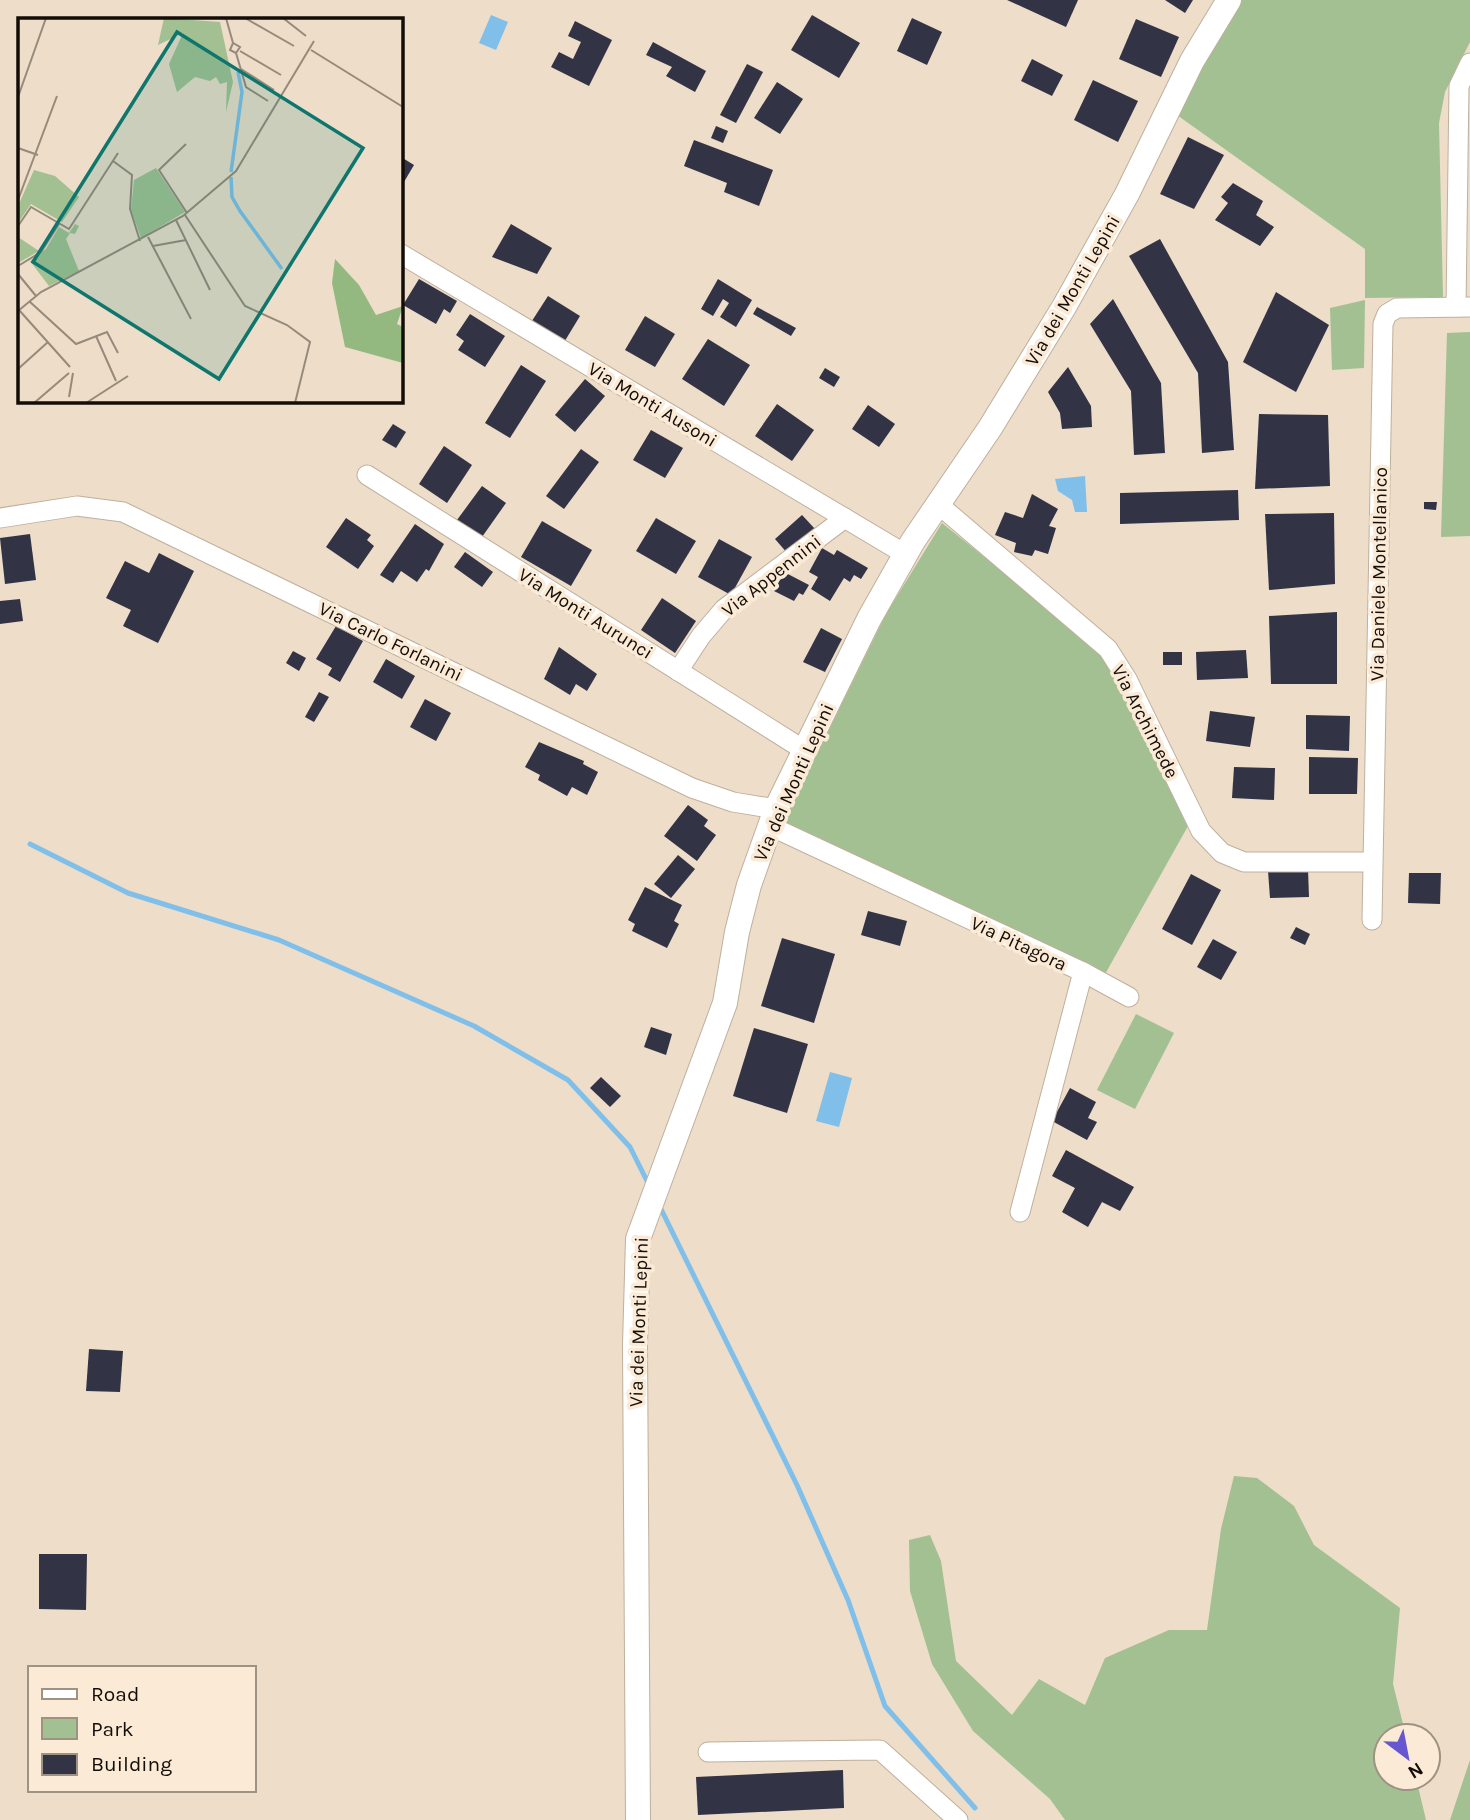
<svg xmlns="http://www.w3.org/2000/svg" width="1470" height="1820" font-family="Karla,sans-serif">
	<rect width="100%" height="100%" fill="#edddc9"/>
	<g fill="#a2c091">
		<polygon points="1239,0 1470,0 1470,42 1445,92 1439,123 1443,297 1365,298 1365,249 1177,115 1198,65"/>
		<polygon points="1365,300 1364,368 1332,370 1330,308"/>
		<polygon points="1470,332 1470,536 1441,537 1447,333"/>
		<path d="M942,523l153,123c40,52 64,121 93,180l-84,150 -321,-153 103,-209z"/>
		<polygon points="1136,1014 1174,1033 1135,1109 1097,1090"/>
		<polygon points="1234,1476 1257,1478 1294,1506 1314,1545 1400,1608 1393,1684 1406,1736 1386,1736 1386,1778 1416,1778 1426,1820 1065,1820 1050,1799 973,1731 932,1664 910,1591 909,1540 930,1535 941,1561 956,1661 1012,1715 1039,1679 1085,1705 1105,1658 1169,1630 1207,1630 1221,1529"/>
		<polygon points="1470,1760 1470,1820 1450,1820"/>
	</g>
	<g fill="#7fbfe9">
		<polygon points="491,15 508,22 496,50 479,43"/>
		<polygon points="1085,476 1087,512 1075,512 1072,500 1058,491 1055,479"/>
		<polygon points="830,1072 852,1078 839,1127 816,1121"/>
	</g>
	<g fill="none" stroke-linecap="round" stroke-linejoin="round">
		<g stroke="#7fbfe9" stroke-width="5">
			<polyline points="30,844 128,893 279,940 474,1026 568,1080 630,1147 650,1187"/>
			<polyline points="659,1205 797,1485 848,1600 885,1706 975,1808"/>
		</g>
	</g>
	<g fill="#333346">
		<polygon points="1007,0 1078,0 1066,27"/>
		<polygon points="1165,0 1193,0 1185,13"/>
		<polygon points="812,15 860,43 839,78 791,50"/>
		<polygon points="912,18 942,32 927,65 897,51"/>
		<polygon points="1136,19 1179,37 1161,77 1119,59"/>
		<polygon points="575,21 612,40 589,86 551,67 559,52 573,59 581,42 568,36"/>
		<polygon points="653,42 706,71 695,92 666,76 672,67 646,55"/>
		<polygon points="1032,59 1063,75 1052,96 1021,81"/>
		<polygon points="747,64 763,72 736,123 720,115"/>
		<polygon points="1093,80 1138,101 1118,142 1074,120"/>
		<polygon points="777,82 803,99 780,134 754,118"/>
		<polygon points="716,126 728,131 723,143 711,138"/>
		<polygon points="1188,137 1224,155 1194,209 1160,194"/>
		<polygon points="694,140 773,170 759,206 724,192 727,183 684,166"/>
		<polygon points="401,157 414,165 401,187"/>
		<polygon points="1233,183 1263,201 1256,215 1274,227 1260,246 1215,220 1228,203 1221,197"/>
		<polygon points="511,224 552,248 537,274 492,257"/>
		<polygon points="1160,239 1228,362 1234,450 1202,453 1198,373 1129,256"/>
		<polygon points="419,279 457,301 450,313 444,309 436,324 403,305"/>
		<polygon points="718,279 752,300 736,327 720,317 729,303 723,299 713,316 701,309"/>
		<polygon points="1276,292 1329,325 1296,392 1243,362"/>
		<polygon points="548,296 580,316 563,344 530,324"/>
		<polygon points="1113,299 1161,383 1165,453 1134,455 1131,391 1090,324"/>
		<polygon points="757,307 796,328 791,336 753,314"/>
		<polygon points="470,314 505,336 485,367 458,350 464,341 456,335"/>
		<polygon points="645,316 675,334 655,367 625,350"/>
		<polygon points="708,339 750,365 724,406 682,379"/>
		<polygon points="521,365 546,381 510,438 485,423"/>
		<polygon points="1068,367 1091,406 1092,427 1062,429 1060,413 1048,392"/>
		<polygon points="825,368 840,377 834,387 819,378"/>
		<polygon points="585,379 605,396 575,432 555,415"/>
		<polygon points="777,404 814,430 792,461 755,436"/>
		<polygon points="868,405 895,424 879,447 852,429"/>
		<polygon points="1259,414 1328,415 1330,486 1255,489"/>
		<polygon points="393,424 406,432 396,448 382,440"/>
		<polygon points="651,430 683,448 665,478 633,460"/>
		<polygon points="444,446 472,465 447,503 419,484"/>
		<polygon points="581,449 599,462 564,509 546,496"/>
		<polygon points="482,486 506,503 482,537 457,520"/>
		<polygon points="1238,490 1239,520 1120,524 1120,493"/>
		<polygon points="1032,494 1058,509 1049,526 1056,528 1048,554 1035,550 1032,556 1014,552 1016,543 995,535 1005,512 1023,518"/>
		<polygon points="1424,502 1437,502 1436,510 1424,509"/>
		<polygon points="1334,513 1335,584 1269,590 1265,514"/>
		<polygon points="802,515 816,530 788,554 775,539"/>
		<polygon points="346,518 371,535 367,540 374,546 358,569 326,547"/>
		<polygon points="656,518 696,541 676,574 636,551"/>
		<polygon points="542,521 592,550 571,586 521,557"/>
		<polygon points="415,524 444,544 429,571 426,569 417,582 401,571 393,583 380,575"/>
		<polygon points="30,534 36,580 5,584 0,538"/>
		<polygon points="719,539 752,557 731,595 698,577"/>
		<polygon points="822,548 834,555 837,550 868,568 861,579 854,575 850,582 844,578 830,601 811,589 818,577 809,572"/>
		<polygon points="465,552 493,572 482,587 454,567"/>
		<polygon points="159,553 194,571 158,643 123,626 131,610 106,598 125,561 149,573"/>
		<polygon points="784,572 809,585 803,595 799,593 794,601 774,591"/>
		<polygon points="662,598 696,621 675,653 641,630"/>
		<polygon points="20,599 23,621 0,624 0,601"/>
		<polygon points="1337,612 1337,684 1271,684 1269,616"/>
		<polygon points="336,626 363,641 340,682 328,675 332,668 316,659"/>
		<polygon points="821,628 842,639 825,672 803,662"/>
		<polygon points="559,647 597,674 587,691 576,684 570,695 544,679"/>
		<polygon points="1246,650 1248,678 1197,680 1196,652"/>
		<polygon points="293,651 306,658 299,671 286,663"/>
		<rect x="1163" y="652" width="19" height="13"/>
		<polygon points="386,659 415,676 402,699 373,682"/>
		<polygon points="319,692 329,697 314,722 305,717"/>
		<polygon points="425,699 451,713 436,741 410,727"/>
		<polygon points="1210,711 1255,717 1250,747 1206,741"/>
		<polygon points="1306,715 1350,716 1349,751 1306,749"/>
		<polygon points="539,742 584,761 583,764 598,772 587,795 572,787 567,796 538,780 540,775 525,767"/>
		<polygon points="1309,757 1358,758 1357,794 1309,794"/>
		<polygon points="1234,767 1275,768 1274,800 1232,798"/>
		<polygon points="688,805 708,820 704,826 716,835 697,861 664,836"/>
		<polygon points="678,855 695,869 671,898 654,884"/>
		<polygon points="1308,869 1309,897 1270,898 1268,871"/>
		<polygon points="1409,873 1441,873 1440,904 1408,903"/>
		<polygon points="1191,874 1221,890 1192,945 1162,929"/>
		<polygon points="645,887 682,905 674,921 679,924 667,948 632,931 635,924 628,920"/>
		<polygon points="868,911 907,921 900,946 861,935"/>
		<polygon points="1296,927 1310,934 1305,945 1290,938"/>
		<polygon points="782,938 835,954 814,1023 761,1006"/>
		<polygon points="1213,939 1237,952 1221,980 1197,967"/>
		<polygon points="651,1027 672,1034 666,1055 644,1047"/>
		<polygon points="754,1028 808,1044 787,1113 733,1096"/>
		<polygon points="601,1077 621,1096 610,1107 590,1088"/>
		<polygon points="1070,1088 1096,1102 1088,1118 1097,1122 1087,1140 1052,1121"/>
		<polygon points="1066,1150 1134,1187 1120,1211 1102,1202 1088,1227 1062,1212 1075,1188 1052,1176"/>
		<polygon points="89,1349 123,1351 120,1392 86,1391"/>
		<polygon points="39,1554 87,1554 86,1610 39,1609"/>
		<polygon points="843,1770 844,1808 698,1815 696,1777"/>
	</g>
	<g fill="none" stroke-linecap="round" stroke-linejoin="round">
		<defs>
			<g id="minor">
				<polyline points="401,254 905,554"/>
				<polyline points="1456,307 1459,86 1470,63"/>
				<polyline points="367,475 804,750"/>
				<polyline points="938,504 1108,649 1127,679 1201,831 1222,853 1244,862 1372,862"/>
				<polyline points="0,518 77,506 123,512 692,788 733,802 776,809"/>
				<polyline points="678,671 701,636 724,609 845,518"/>
				<polyline points="770,826 1083,972 1020,1212"/>
				<polyline points="1372,920 1383,324 1387,314 1397,308 1470,307"/>
				<polyline points="1083,972 1129,997"/>
				<polyline points="708,1752 880,1750 958,1820"/>
			</g>
			<polyline id="tertiary" points="638,1820 635,1345 638,1239 725,1003 737,932 749,885 776,809 869,619 913,541 990,428 1064,307 1127,194 1192,61 1229,0"/>
		</defs>
		<use href="#minor" stroke="#bfb09d" stroke-width="21"/>
		<use href="#tertiary" stroke="#bfb09d" stroke-width="26"/>
		<use href="#minor" stroke="#fff" stroke-width="19"/>
		<use href="#tertiary" stroke="#fff" stroke-width="24"/>
	</g>
	<g text-anchor="middle" stroke-width="7" stroke-linejoin="round" paint-order="stroke">
		<g font-size="19" fill="#130d07" stroke="#faead6">
			<text transform="translate(1072 290) rotate(-60)" y="7">Via dei Monti Lepini</text>
			<text transform="translate(653 404) rotate(31)" y="7">Via Monti Ausoni</text>
			<text transform="translate(1378 574) rotate(-89)" y="7">Via Daniele Montellanico</text>
			<text transform="translate(771 575) rotate(-38)" y="7">Via Appennini</text>
			<text transform="translate(586 613) rotate(32)" y="7">Via Monti Aurunci</text>
			<text transform="translate(391 641) rotate(26)" y="7">Via Carlo Forlanini</text>
			<text transform="translate(1146 721) rotate(63)" y="7">Via Archimede</text>
			<text transform="translate(793 782) rotate(-66)" y="7">Via dei Monti Lepini</text>
			<text transform="translate(1019 943) rotate(25)" y="7">Via Pitagora</text>
			<text transform="translate(638 1322) rotate(-88)" y="7">Via dei Monti Lepini</text>
		</g>
	</g>
	<g transform="translate(18 18)">
		<rect width="385" height="385" fill="#edddc9"/>
		<path d="M146,0l56,4 13,60 -7,30 1,-30 -7,2 -4,-7 -6,4 -15,-4 -18,15 -8,-28 14,-31 -25,12zM138,150l29,44 -44,26 -10,-28 3,-30zM16,152l21,6 24,21 -17,25 -31,-18 -13,19v-17zM57,206l4,2 -4,8 -5,-1 -4,6 13,32 -30,15 -19,-25 16,-12 13,-22 10,6zM0,219l21,14 -21,12z" fill="#a2c091"/>
		<path d="M317,241l24,26 17,30 27,-9 -6,18 6,3v36l-58,-16 -13,-64z" fill="#94b980"/>
		<path fill="none" stroke="#7fbfe9" stroke-width="3.5" d="M213,154l11,-80 -4,-20M213,159l1,20 8,14 42,58"/>
		<path fill="none" stroke="#968a7b" stroke-width="2" d="M208,0l7,25M227,0l49,28M265,0l23,18M293,32l92,57M222,33l41,24M218,35l4,-6 -7,-4 -3,7 6,3 10,34 22,14M223,51l33,21M0,79l28,-79M168,126l-27,26 28,43M0,130l20,7M95,143l19,14 -2,34 10,32M0,182l39,-104M167,197l60,91 42,19 23,17 -15,61M158,202l34,70M0,208l13,-19 38,22 49,-76M130,219l43,82M135,228l33,-6M0,248l23,-14 18,-28M0,256l18,22M11,283l47,43 31,-12 11,21M1,292l51,57M0,293l23,-19 142,-76 53,-45 78,-130M78,318l20,45M0,351l30,-27M51,379l4,-24M16,385l35,-30M68,385l42,-27"/>
		<path fill="#0f766e" fill-opacity="0.15" stroke="#0f766e" stroke-width="3.5" d="M159,14l186,116 -144,231 -186,-117z"/>
		<rect width="385" height="385" fill="none" stroke="#130d07" stroke-width="3.5"/>
	</g>
	<rect x="28" y="1666" width="228" height="126" fill="#faead6" stroke="#9e9283" stroke-width="2"/>
	<rect x="42" y="1689" width="35" height="10" fill="#ffffff" stroke="#9e9283" stroke-width="2"/>
	<text x="91" y="1701" font-size="21" fill="#130d07">Road</text>
	<rect x="42" y="1718" width="35" height="21" fill="#a2c091" stroke="#9e9283" stroke-width="2"/>
	<text x="91" y="1736" font-size="21" fill="#130d07">Park</text>
	<rect x="42" y="1754" width="35" height="21" fill="#333346" stroke="#9e9283" stroke-width="2"/>
	<text x="91" y="1771" font-size="21" fill="#130d07">Building</text>
	<g transform="translate(1407 1757) rotate(148)"><circle r="33" fill="#faead6" stroke="#9e9283" stroke-width="2"/>
	<path d="M0-5L12 26L0 18L-12 26Z" fill="#6657d0"/>
	<text y="-10" font-size="19" font-weight="bold" text-anchor="middle" fill="#130d07">N</text>
	</g>
</svg>
